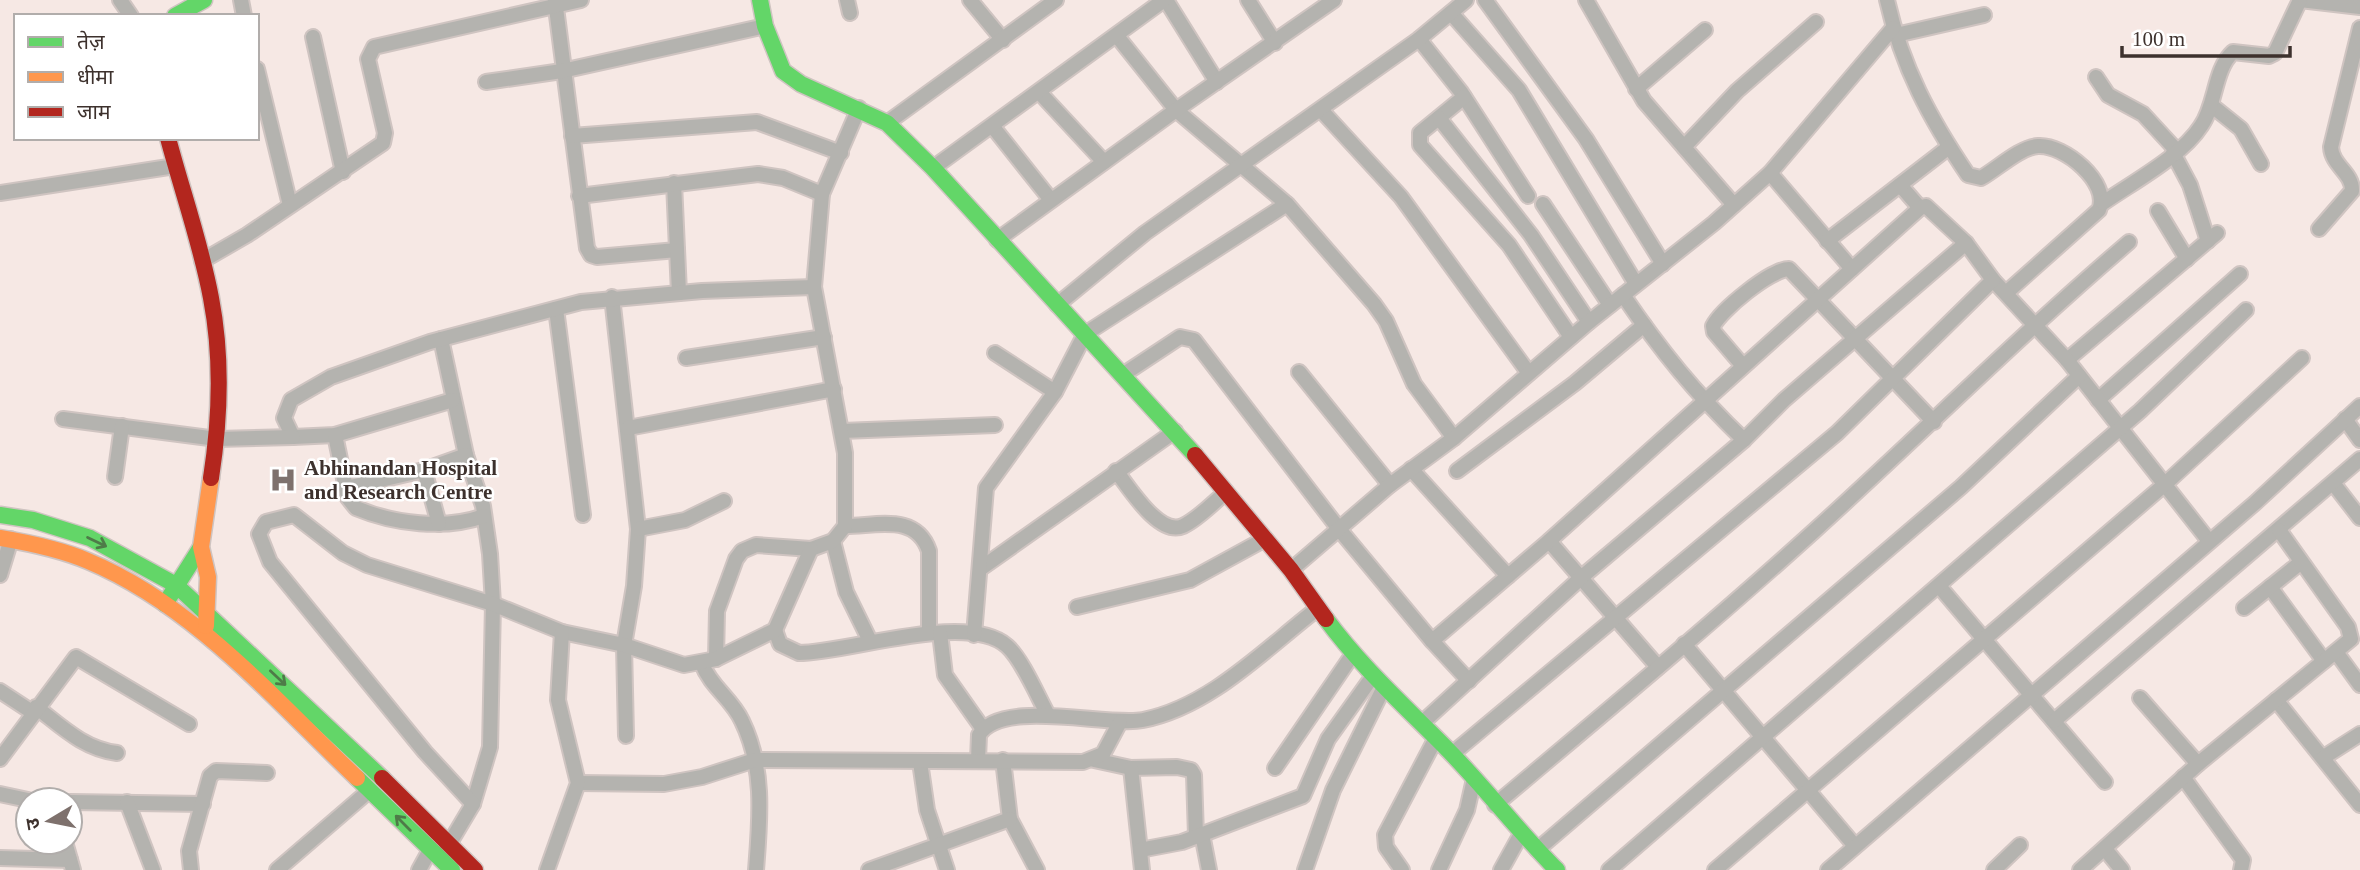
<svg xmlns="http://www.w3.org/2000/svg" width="2360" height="870" font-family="'Times New Roman','Noto Sans Devanagari',serif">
	<rect width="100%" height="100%" fill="#f6e8e4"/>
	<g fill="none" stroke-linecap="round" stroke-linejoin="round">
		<defs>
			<g id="street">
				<polyline points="120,0 131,16"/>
				<polyline points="241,0 244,16"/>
				<polyline points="555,0 587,248 591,255 597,257 677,250"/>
				<polyline points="847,0 850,13"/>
				<polyline points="970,0 1003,40"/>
				<polyline points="1166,0 1217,82"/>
				<polyline points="1248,0 1275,43"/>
				<polyline points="1485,0 1586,139 1663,264"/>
				<polyline points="1586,0 1644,101 1734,205"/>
				<path d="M1887,0c15,67 43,119 81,175l13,3c16,-9 39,-31 57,-32 26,-2 73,37 61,64l-93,83"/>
				<polyline points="2300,0 2360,7"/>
				<polyline points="1451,13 1519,90 1636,284"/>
				<polyline points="1896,35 1984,15"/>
				<polyline points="1117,36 1176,110 1287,204 1374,304 1386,321 1414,384 1454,438"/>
				<polyline points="313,37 343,172"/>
				<polyline points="1419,39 1461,92 1528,196"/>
				<polyline points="257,69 290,205"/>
				<polyline points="2096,77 2108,95 2143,114 2177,151"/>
				<polyline points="486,82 562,71 765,26"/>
				<polyline points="1636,89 1705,30"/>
				<polyline points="1040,93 1104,162"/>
				<polyline points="1464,97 1420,133 1420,145 1509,245 1571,337"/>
				<polyline points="2211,105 2241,129 2261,164"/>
				<polyline points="1321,110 1401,197 1528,372"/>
				<polyline points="1439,118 1531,235 1589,322"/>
				<polyline points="887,123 1056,0"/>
				<polyline points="993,127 1051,200"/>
				<polyline points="572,136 757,122 841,153"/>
				<polyline points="1684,147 1737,91 1816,22"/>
				<polyline points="2173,153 2190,185 2208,241"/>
				<polyline points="933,168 1164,0"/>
				<polyline points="1770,173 1852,269"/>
				<polyline points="674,183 679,293"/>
				<polyline points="1900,185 1920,208"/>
				<polyline points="0,193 175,166"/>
				<polyline points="579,196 758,174 783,178 822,194"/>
				<path d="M2103,203c30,-21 79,-47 98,-77 15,-21 13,-57 32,-74l36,4 6,-3 25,-53"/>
				<polyline points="1543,204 1610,305"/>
				<polyline points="2158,211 2187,259"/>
				<path d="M2319,229l33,-38c1,-18 -20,-25 -21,-44l29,-119"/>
				<polyline points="997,240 1176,110 1334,0"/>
				<polyline points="1827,241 1949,147"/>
				<polyline points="202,261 247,235 383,143 385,133 368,59 374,47 581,0"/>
				<path d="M1623,295c38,56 72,98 121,145"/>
				<polyline points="612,297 638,529 634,586 624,645 626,736"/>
				<polyline points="1057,305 1145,233 1419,39 1466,0"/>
				<polyline points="556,309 583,515"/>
				<polyline points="441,339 466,455 483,506 490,554 493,604 490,747 473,804 445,851"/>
				<polyline points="995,353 1055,392"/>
				<polyline points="686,358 824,337"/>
				<polyline points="2067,360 2217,233"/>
				<path d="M1743,366l-29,-34 -1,-6c8,-16 58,-57 76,-57l145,153"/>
				<polyline points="1299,372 1390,485"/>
				<polyline points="1124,374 1180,337 1194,340 1339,529 1432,641"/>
				<polyline points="453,400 335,435 293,437 284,418 291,400 331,377 430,342 581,302 702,291 814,287"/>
				<polyline points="2098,400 2240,274"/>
				<polyline points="63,419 217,439 293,437"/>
				<polyline points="2345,419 2360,440"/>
				<polyline points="628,428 834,389"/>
				<polyline points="842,431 995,425"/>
				<path d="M335,435l13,63 8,10c38,16 89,22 128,8"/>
				<polyline points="1411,469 1508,576"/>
				<polyline points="424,470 439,524"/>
				<path d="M1116,471c13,16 43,66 67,55 15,-7 30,-23 43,-34"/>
				<polyline points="1457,471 1575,383 1644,325"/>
				<polyline points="115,477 122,426"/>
				<polyline points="2333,483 2360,518"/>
				<polyline points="346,488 424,470 466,455"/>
				<path d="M845,526c32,0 71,-13 84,25v82"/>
				<polyline points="638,529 685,520 724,501"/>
				<polyline points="833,541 846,592 870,641"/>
				<polyline points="1549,541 1658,667"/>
				<polyline points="980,569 1175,431"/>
				<polyline points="1291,570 1390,485 1454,438 1589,322 1714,223 1770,173 1893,28"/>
				<polyline points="0,575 11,539"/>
				<polyline points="1939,586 2105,782"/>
				<polyline points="2270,587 2324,661"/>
				<polyline points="1077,607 1190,580 1265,539"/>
				<polyline points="2244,608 2300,563"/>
				<path d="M775,630l5,14 19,9c49,0 168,-42 208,-7 15,13 31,51 41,69"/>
				<polyline points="940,633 945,675 983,729"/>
				<polyline points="974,635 986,488 1055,392 1085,334 1287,204"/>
				<polyline points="1684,644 1855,846"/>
				<polyline points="2336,652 2360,685"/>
				<polyline points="716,659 717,611 736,559 742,551 756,545 811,549 833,541 845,526 845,453 814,287 822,194 859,108"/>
				<path d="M702,664c9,23 30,35 40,57 23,47 18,98 14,149"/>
				<polyline points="1469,681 1432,641 1549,541 1920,208 1926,206 1966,243 1993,280 2067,360 2209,541"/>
				<polyline points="0,691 32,712"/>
				<polyline points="2140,698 2198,764"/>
				<polyline points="2276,700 2360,805"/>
				<path d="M36,707c26,20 48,42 81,46"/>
				<polyline points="2054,721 2360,459"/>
				<polyline points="1422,723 1583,576 1744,440 1784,400 1966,243"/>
				<polyline points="1452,754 1837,433 1993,280"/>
				<polyline points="2324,757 2360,734"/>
				<polyline points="0,759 76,657 189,724"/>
				<path d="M978,760l1,-25c22,-37 129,-8 164,-15 67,-13 122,-71 174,-111"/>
				<polyline points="1003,760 1010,819 1037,870"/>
				<polyline points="1094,760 1131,768 1177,767 1191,770 1194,775 1196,836"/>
				<polyline points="920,762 927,810 947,870"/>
				<polyline points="1131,768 1142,870"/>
				<polyline points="1275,768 1353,654"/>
				<polyline points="2183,777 2243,860 2241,870"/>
				<polyline points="578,783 664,784 702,777 755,760 1083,762 1103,754 1120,722"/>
				<polyline points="0,794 28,800"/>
				<polyline points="70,802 203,804"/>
				<polyline points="127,802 153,870"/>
				<polyline points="473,804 425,752 270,562 259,534 266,522 294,515 343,553 367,565 493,604 562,632 624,645 684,665 716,659 775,630 811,549"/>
				<path d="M1495,805c107,-90 214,-179 318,-273 106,-96 207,-197 316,-290"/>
				<polyline points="1202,834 1209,870"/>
				<polyline points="65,842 73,870"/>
				<polyline points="2105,849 2122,870"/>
				<polyline points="1140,850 1182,842 1303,796 1328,739 1373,676"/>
				<polyline points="1537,850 1961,487 2079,376"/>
				<polyline points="0,858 70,860"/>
				<polyline points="191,870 189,851 210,776 216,771 267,773"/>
				<polyline points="277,870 370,790"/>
				<polyline points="419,870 430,850"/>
				<polyline points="547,870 578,783 558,700 562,632"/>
				<polyline points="869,870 1010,819"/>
				<polyline points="1305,870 1333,790 1384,687"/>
				<polyline points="1402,870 1386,847 1385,835 1436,738"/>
				<polyline points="1439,870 1467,810 1474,779"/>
				<polyline points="1501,870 1521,834"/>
				<polyline points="1609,870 2140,411 2246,310"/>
				<polyline points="1715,870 2164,485 2302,358"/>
				<polyline points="1828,870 2255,503 2360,406"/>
				<polyline points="1994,870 2020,845"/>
				<polyline points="2080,870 2198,764 2351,639 2348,627 2279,530"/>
			</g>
			<g id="fast">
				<polyline points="760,0 765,26 783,71 801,84 887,123 933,168 1195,455"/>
				<polyline points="175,16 204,0"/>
				<polyline points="0,515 33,520 90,538 176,585 382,778"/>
				<polyline points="165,604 201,547"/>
				<path d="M1326,619c36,49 81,89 123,132 38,39 70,81 108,119"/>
				<polyline points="357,778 452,870"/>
			</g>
			<g id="slow">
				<path d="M0,538c30,5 60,11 88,23 106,44 188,140 269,217"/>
				<polyline points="206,626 208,577 201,547 211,478"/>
			</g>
			<g id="jam">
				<path d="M168,138c14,53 33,106 43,160 11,57 9,122 0,180"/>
				<polyline points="1195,455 1291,570 1326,619"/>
				<polyline points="382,778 475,870"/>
			</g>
		</defs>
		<use href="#street" stroke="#cfc4c1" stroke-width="18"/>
		<use href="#fast" stroke="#cfc4c1" stroke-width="19"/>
		<use href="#slow" stroke="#cfc4c1" stroke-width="19"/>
		<use href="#jam" stroke="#cfc4c1" stroke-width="19"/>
		<use href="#street" stroke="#b4b3af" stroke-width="14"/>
		<use href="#fast" stroke="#63d668" stroke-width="16"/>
		<use href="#slow" stroke="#ff974d" stroke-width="16"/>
		<use href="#jam" stroke="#b3261e" stroke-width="16"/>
	</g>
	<defs><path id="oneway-shaft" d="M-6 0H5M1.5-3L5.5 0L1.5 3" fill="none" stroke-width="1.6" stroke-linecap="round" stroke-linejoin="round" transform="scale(1.75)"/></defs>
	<g stroke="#4e7b48">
		<use href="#oneway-shaft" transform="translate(97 542) rotate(26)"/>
		<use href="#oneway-shaft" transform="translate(278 678) rotate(43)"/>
		<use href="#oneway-shaft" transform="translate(403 823) rotate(-135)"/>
	</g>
	<defs>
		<symbol id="hospital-bare" viewBox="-9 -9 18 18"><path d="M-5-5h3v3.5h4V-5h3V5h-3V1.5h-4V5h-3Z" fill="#7e716d" stroke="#fff" stroke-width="2.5" paint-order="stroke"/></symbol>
	</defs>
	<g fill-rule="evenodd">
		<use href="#hospital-bare" x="264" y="461" width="38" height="38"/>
	</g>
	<g text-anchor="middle" stroke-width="5" stroke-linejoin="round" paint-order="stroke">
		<g font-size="21" font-weight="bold" fill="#3d312d" stroke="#fff" text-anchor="start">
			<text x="304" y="475">Abhinandan Hospital<tspan x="304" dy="24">and Research Centre</tspan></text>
		</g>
	</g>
	<rect x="14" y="14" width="245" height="126" fill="#ffffff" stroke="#b1adab" stroke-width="2"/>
	<rect x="28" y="37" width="35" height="10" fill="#63d668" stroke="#b1adab" stroke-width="2"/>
	<text x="77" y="49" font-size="21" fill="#3d312d">तेज़</text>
	<rect x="28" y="72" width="35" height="10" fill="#ff974d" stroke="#b1adab" stroke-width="2"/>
	<text x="77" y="84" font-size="21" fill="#3d312d">धीमा</text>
	<rect x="28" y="107" width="35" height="10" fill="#b3261e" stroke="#b1adab" stroke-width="2"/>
	<text x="77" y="119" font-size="21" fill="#3d312d">जाम</text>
	<g transform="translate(49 821) rotate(260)"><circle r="33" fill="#ffffff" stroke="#b1adab" stroke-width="2"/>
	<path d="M0-5L12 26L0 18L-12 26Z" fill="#7e716d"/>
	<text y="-10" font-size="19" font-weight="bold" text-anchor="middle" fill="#3d312d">उ</text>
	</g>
	<path d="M2122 46v10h168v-10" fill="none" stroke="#3d312d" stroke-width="3.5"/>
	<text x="2132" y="46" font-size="21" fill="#3d312d" stroke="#ffffff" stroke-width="5" paint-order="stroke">100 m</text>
</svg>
